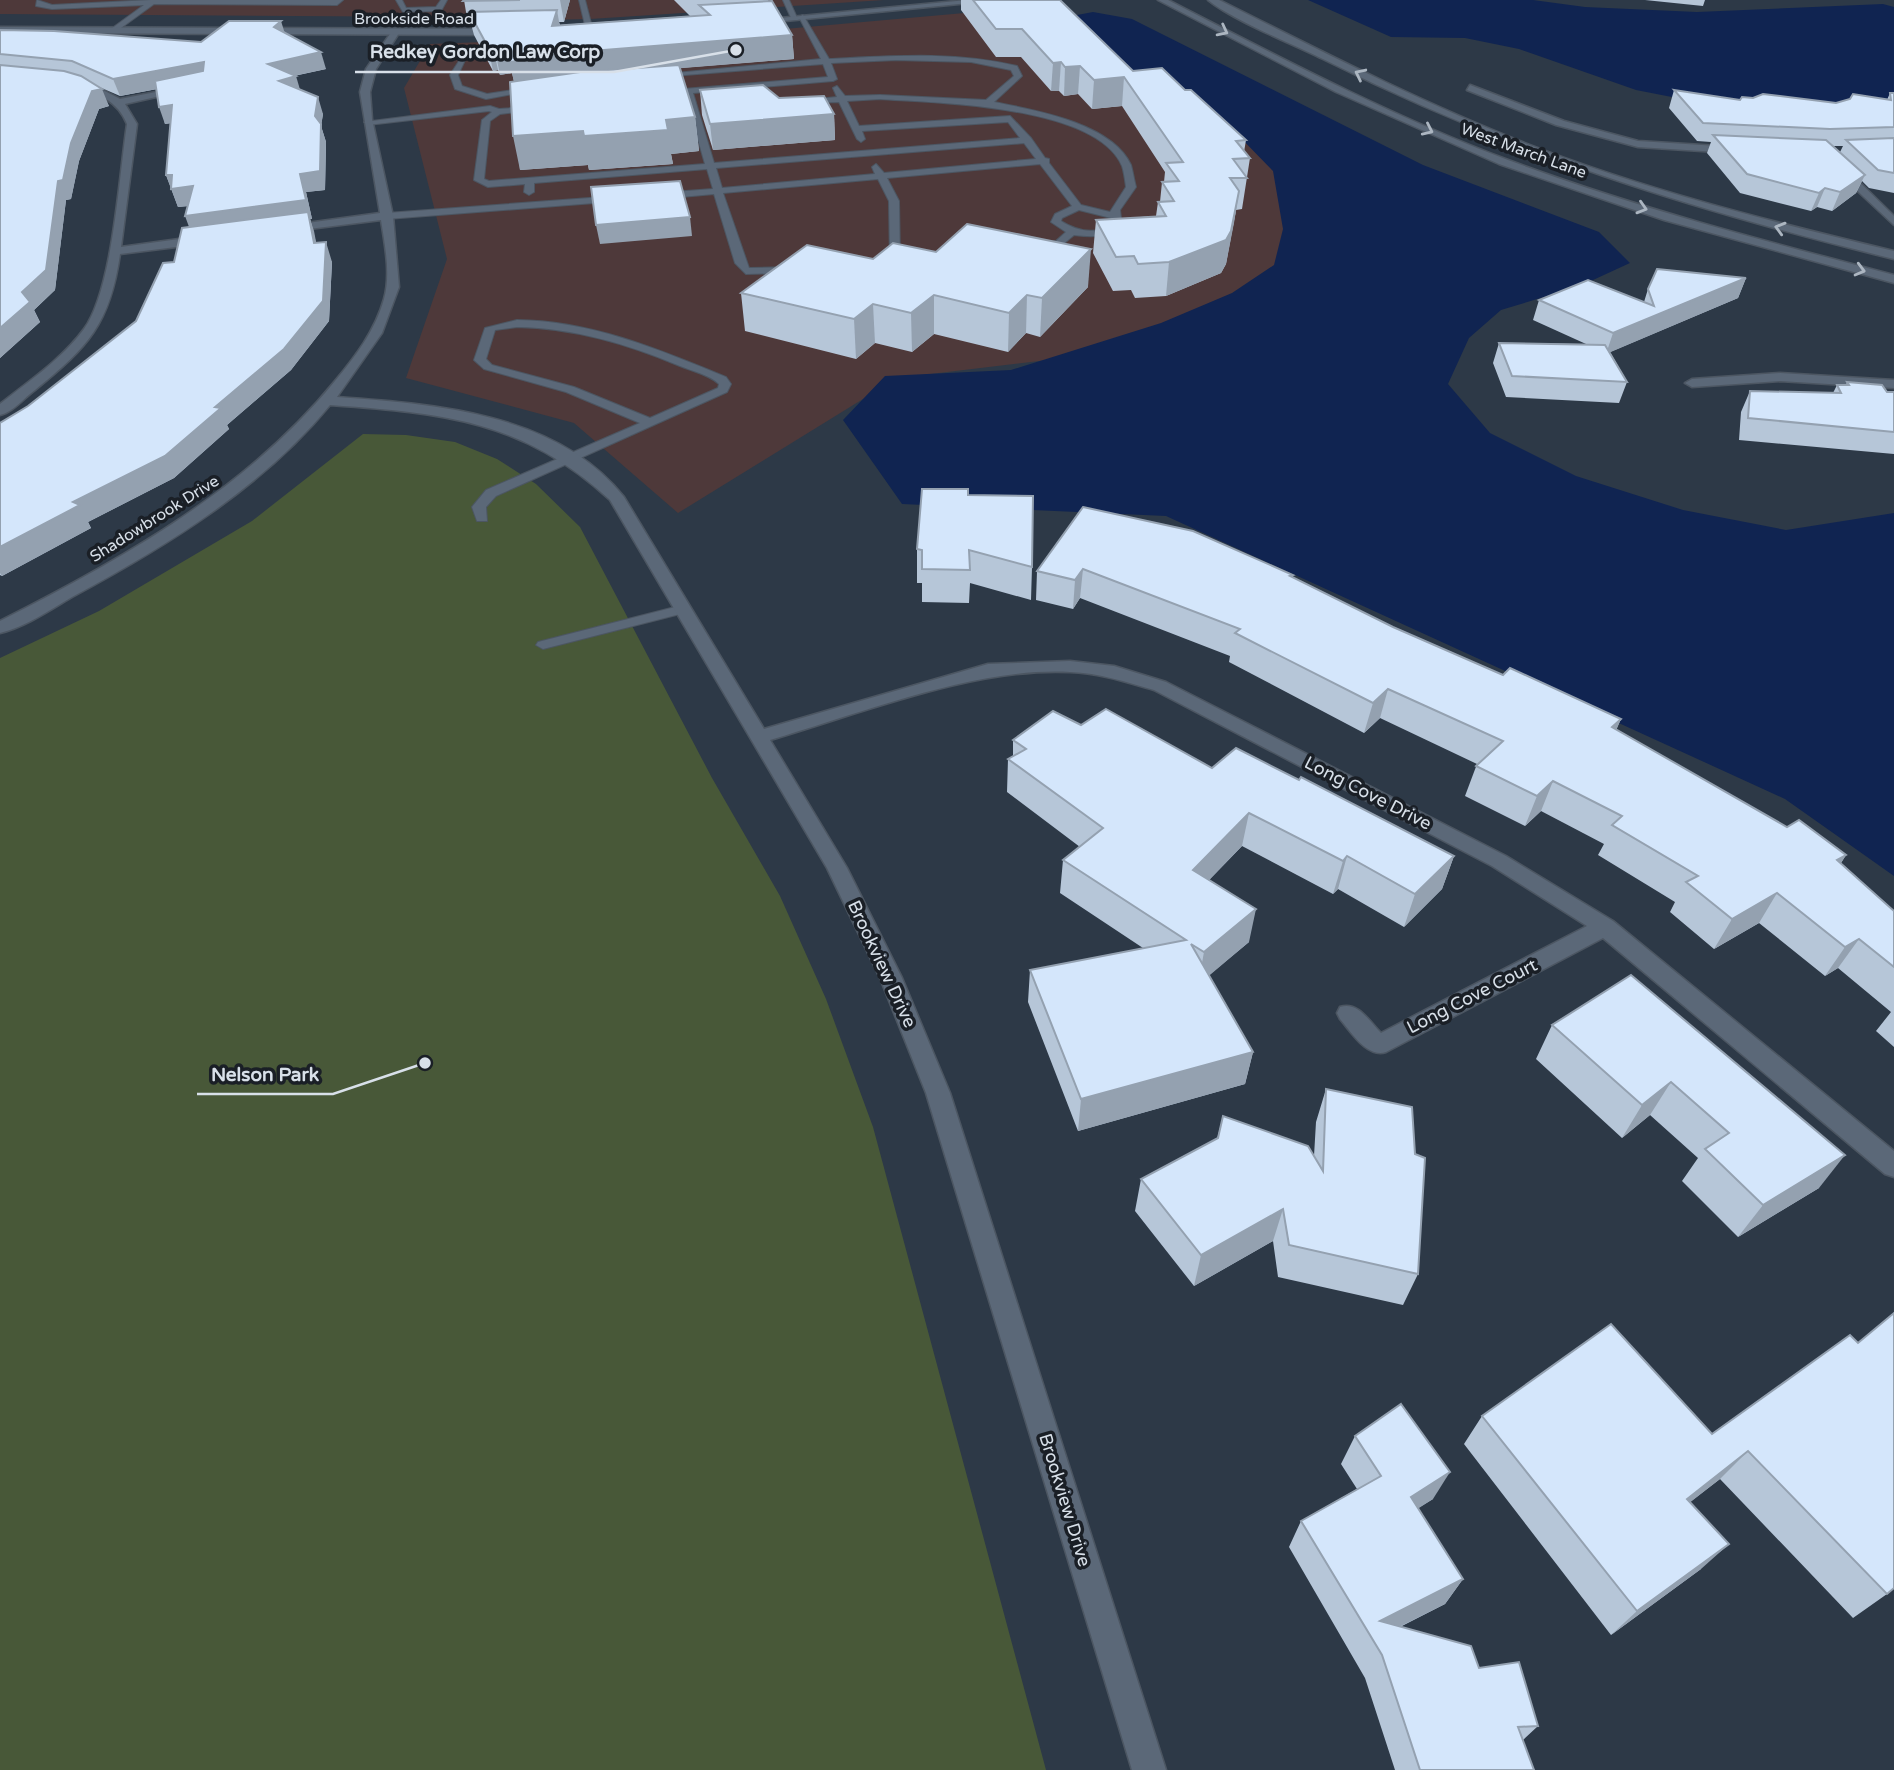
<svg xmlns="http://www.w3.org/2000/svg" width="1894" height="1770" font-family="'Varela Round',sans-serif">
	<rect width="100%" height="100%" fill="#2d3947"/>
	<g fill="#4e393a">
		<polygon points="0,0 884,0 590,19 452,22 455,17 0,14"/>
		<polygon points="1043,6 1289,138 1287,271 1148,348 897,378 678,513 574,423 406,378 447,259 404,88 430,44 751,32"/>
	</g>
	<polygon fill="#485838" points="363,434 406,435 455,442 497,459 536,484 580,527 712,778 780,896 826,999 873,1127 1046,1770 0,1770 0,658 99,611 252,521"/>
	<g fill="#102451">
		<polygon points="1308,0 1533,0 1585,7 1697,12 1883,4 1894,7 1894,100 1817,106 1682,99 1636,90 1519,49 1465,38 1391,37"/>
		<polygon points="1093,12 1132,19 1423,165 1599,232 1630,263 1580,286 1501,310 1469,338 1448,384 1490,433 1576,476 1683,510 1786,530 1894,513 1894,876 1785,799 1166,516 902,504 843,420 885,376 1011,370 1161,323 1232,293 1274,265 1283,229 1273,171 1234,131 1184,93 1112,75 1056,19"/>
	</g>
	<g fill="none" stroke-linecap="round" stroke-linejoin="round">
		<defs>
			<g id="service">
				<polygon points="37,0 52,5 151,0 343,0 337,5 154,4 114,33 111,29 144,5 52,9 36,6"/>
				<polygon points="396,0 402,0 406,8 436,7 441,0 447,0 441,11 403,12"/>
				<polygon points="579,0 585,0 593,31 586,29"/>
				<polygon points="783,0 789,0 798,20 792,20"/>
				<path d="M803,15l26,44c63,-3 126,-8 188,7l5,10 -28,26c40,8 118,21 137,63 2,7 3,15 5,22l-16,23 2,16c-14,12 -31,11 -48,9l-12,10 -29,4v-4l23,-4 10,-9 -15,-10 4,-8 17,-8 -32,-42 -153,14 12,23 1,59 -5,3 -5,-3 -1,-59 -11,-22 -155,14 26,75 44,-1 5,3 -5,3 -47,1 -11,-11 -21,-69 -55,5 -5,-3 5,-3 54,-4 -6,-20 -173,14v9l-5,3 -5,-3 1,-8 -37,3 -14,-7 8,-60 10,-8 -3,-1 -121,14 -4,-3 126,-16 9,3 38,-3 -3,4 -34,4 -10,7 -6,58 5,2 216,-17 -20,-70 -22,1 -3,-4 168,-14 -5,-13 -164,13 -4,-2 166,-16 -22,-42zM896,60l75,2 40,8 3,6 -28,24 -106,-5 -35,1 -8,-10 -4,2 4,9 -39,4 4,2 37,-1 18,37 4,3 4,-3 -3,-8 146,-9 12,16 -306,25 -21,-70 140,-12 4,-2 -6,-16zM880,99c56,4 216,6 242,67 2,6 3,14 4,21l-16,25 -29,-7 -32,-42v-4l-4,-1 -14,-20 -21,-22 -151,10 -12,-25zM1024,143l12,16 -152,14 -8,-9 -4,3 3,7 -153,14 -6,-20zM1079,210l32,8 1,7c-18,10 -35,6 -51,-4l1,-3z"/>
				<polygon points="461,58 465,60 458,75 462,86 487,94 534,87 538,89 486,99 455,89 450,75"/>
				<polygon points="617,196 622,199 620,201 387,219 382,216 387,213"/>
				<path d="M517,320c74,1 141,29 209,57l5,7 -4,8 -231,104 -10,11 1,14h-10l-5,-14 14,-17 154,-67 -74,-31 -82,-23 -10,-9 11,-32zM517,327c57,1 110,17 163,39 12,5 30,9 39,18l-1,4 -68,30 -76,-31 -82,-22 -6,-6 9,-29z"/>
				<polygon points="683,605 690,609 688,612 543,649 536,645 538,642"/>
			</g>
			<g id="minor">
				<path d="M392,31l7,2 -23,36 -6,23 2,27 21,97 6,71 -17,46 -45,64c97,7 221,16 287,100l140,232 224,-65 82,-3 44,5 52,16 340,174 107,65 281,230v26l-9,-3 -282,-236 -217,114c-19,6 -34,-19 -46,-33l-3,-6 3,-6c18,-6 29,14 41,26l206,-107 -95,-60 -338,-176c-28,-8 -55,-17 -84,-18 -94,-5 -208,41 -300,68l77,128 55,110 48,115 216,677h-34l-206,-677 -46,-115 -53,-110 -217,-368c-87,-80 -167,-87 -280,-95 -68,83 -165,142 -258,192 -22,13 -47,30 -72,36v-12c123,-62 247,-132 335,-240 20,-24 40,-50 49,-82 7,-25 1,-53 -3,-79l-96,12 -6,-3 6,-3 95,-13 -20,-121 6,-23z"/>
				<path d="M79,82l20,6 21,11 67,-13v4l-62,14 12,20 -16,123 87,-12 6,4 -6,4 -88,11c-10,70 -32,93 -85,136 -11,8 -22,22 -35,25v-11c29,-23 62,-45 84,-75 29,-40 35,-153 43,-205 -9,-23 -29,-31 -51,-37z"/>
				<polygon points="1470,85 1564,121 1638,141 1734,147 1739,150 1734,153 1638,147 1556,125 1467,90"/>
				<polygon points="1835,166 1843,166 1894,216 1894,225 1835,170"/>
				<polygon points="1780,373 1894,380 1894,388 1780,381 1692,387 1685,383 1692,379"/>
			</g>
			<g id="tertiary">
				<polygon points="967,0 1000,0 754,24 750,21"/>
				<polygon points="0,27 502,29 506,32 502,35 0,33"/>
			</g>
			<g id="secondary">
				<path d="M1158,0h10c111,57 223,116 340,160 126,47 256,81 386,115v8l-230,-63 -165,-56 -163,-72z"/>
				<path d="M1208,0h11c100,50 199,101 303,142 120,47 246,79 372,109v8c-201,-49 -383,-106 -569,-199 -32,-16 -91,-39 -117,-60z"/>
			</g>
		</defs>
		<use href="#service" stroke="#4c5662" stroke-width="2"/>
		<use href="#minor" stroke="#4c5662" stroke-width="3"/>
		<use href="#tertiary" stroke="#4c5662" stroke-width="3"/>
		<use href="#secondary" stroke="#4c5662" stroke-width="3"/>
		<use href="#service" fill="#5b6878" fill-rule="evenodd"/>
		<use href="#minor" fill="#5b6878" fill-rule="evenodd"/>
		<use href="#tertiary" fill="#5b6878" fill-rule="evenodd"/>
		<use href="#secondary" fill="#5b6878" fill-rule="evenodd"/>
	</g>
	<g fill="#b6c6d8" fill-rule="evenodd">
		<polygon points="464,0 570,0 564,22 559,22 560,25 690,16 674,0 768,0 792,35 794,59 680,68 695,117 699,151 671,154 673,164 589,170 588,165 520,170 514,81 512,73 500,75 498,70 493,71 474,35 471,24 468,24"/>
		<polygon points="961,0 1060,0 1133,71 1185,90 1246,140 1244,152 1250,158 1242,209 1236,210 1226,264 1221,273 1166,296 1135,298 1131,290 1113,291 1093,253 1096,220 1156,216 1158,202 1160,202 1162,182 1164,182 1165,172 1122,106 1092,109 1078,94 1064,96 1059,91 1051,91 1021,57 996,57 961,10"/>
		<polygon points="1645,0 1705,0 1703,6"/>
		<polygon points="0,30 201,42 285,33 326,69 294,76 300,90 323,114 321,126 326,142 325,190 306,192 312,219 310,219 316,243 332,262 329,321 291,370 227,425 229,429 174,478 88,522 91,528 2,576 0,575 0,423 28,406 136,321 174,262 190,227 188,206 178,207 166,175 171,123 165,124 157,89 120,96 97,86 109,106 99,109 79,161 71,199 66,200 55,290 34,310 40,322 0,358"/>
		<polygon points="700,90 779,98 834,114 835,140 713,150 702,115"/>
		<path d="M1674,90l66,10 13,-2 83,5 51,-3 3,-7h4v100l-25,-5 -7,-7 -6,12 -24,18 -15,-4 -6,4 -71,-18 -33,-40 4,-11 -14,-1 -28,-33zM1833,146h10l-3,6z"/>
		<polygon points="873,259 1088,287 1040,337 1026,333 1008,352 934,334 912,352 875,343 856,359 745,331 741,293"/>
		<polygon points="1746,278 1738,298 1610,352 1627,382 1619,403 1506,397 1493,363 1499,343 1586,344 1533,320 1539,300 1644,302 1648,289"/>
		<polygon points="1847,382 1887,392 1894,392 1894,454 1739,440 1741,412 1750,391 1833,393 1837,385 1846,385"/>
		<polygon points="968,495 1032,567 1031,600 970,583 969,603 922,602 922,583 917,583 917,549"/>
		<polygon points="1083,507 1293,575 1292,577 1393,627 1503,675 1621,719 1616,730 1787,827 1846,855 1841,863 1894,911 1894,1047 1876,1031 1891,1012 1838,968 1825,976 1759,923 1714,949 1670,912 1675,902 1598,855 1604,844 1541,811 1525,826 1465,796 1477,764 1380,718 1364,733 1229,662 1230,656 1080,598 1073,609 1036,600 1037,571"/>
		<polygon points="1081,725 1212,768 1299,780 1454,856 1442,889 1404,927 1338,889 1333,894 1242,846 1209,880 1249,942 1209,975 1253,1052 1245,1084 1078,1131 1028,1002 1030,970 1143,948 1060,893 1063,860 1080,847 1007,792 1008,759 1013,757 1013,740"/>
		<polygon points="1631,975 1819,1188 1738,1237 1682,1181 1698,1158 1650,1115 1622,1138 1536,1059 1552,1025"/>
		<polygon points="1326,1089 1418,1274 1403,1305 1278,1277 1273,1241 1194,1286 1135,1211 1141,1179 1217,1139 1223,1116 1314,1156 1316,1122"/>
		<polygon points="1850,1335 1887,1594 1853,1618 1720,1479 1690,1502 1701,1569 1611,1635 1464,1444 1482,1416 1712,1434"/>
		<polygon points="1355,1436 1433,1499 1418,1508 1463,1579 1445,1604 1400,1627 1479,1668 1538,1726 1523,1740 1534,1770 1395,1770 1365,1678 1289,1547 1301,1521 1357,1489 1341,1464"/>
	</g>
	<g fill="#94a1b0">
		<polygon points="560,0 570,0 564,22"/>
		<polygon points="557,10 561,33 552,26"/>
		<polygon points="281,21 286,37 274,27"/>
		<polygon points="792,35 794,59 571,77 515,87 512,73 500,75 495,50 509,49 566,53"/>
		<polygon points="493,46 498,70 493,71 488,47"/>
		<polygon points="321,52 326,69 274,80 268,64"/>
		<polygon points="204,62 210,79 120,96 113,79"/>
		<polygon points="1061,62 1059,91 1051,91 1053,63"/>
		<polygon points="1080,66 1078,94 1064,96 1065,67"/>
		<polygon points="296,76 301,93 279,81"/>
		<polygon points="1124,77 1122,106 1092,109 1094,80"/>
		<polygon points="102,89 109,106 99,109 79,161 71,199 66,200 55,290 34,310 40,322 0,358 0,328 22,292 71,143 92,91"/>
		<polygon points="318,97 323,114 321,126 326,142 325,190 306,192 312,219 310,219 314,231 320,263 192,235 185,216 300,174 315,116"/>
		<polygon points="172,105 179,122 165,124 159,107"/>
		<polygon points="834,114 835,140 713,150 710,124"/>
		<polygon points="695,117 699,151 671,154 673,164 589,170 588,165 520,170 513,136"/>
		<polygon points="166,175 172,175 193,186 199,205 178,207"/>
		<polygon points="1865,175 1856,193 1832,211 1840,192"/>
		<polygon points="1825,188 1817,207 1811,211 1819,193"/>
		<polygon points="1239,191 1234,223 1226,264 1221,273 1166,296 1169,262"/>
		<polygon points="690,217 692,236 600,244 596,225"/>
		<polygon points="326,242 332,262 329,321 291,370 227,425 229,429 174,478 88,522 91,528 2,576 0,573 0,547 73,502 215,407"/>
		<polygon points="1091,249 1088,287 1040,337 1042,298"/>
		<polygon points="1746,278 1738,298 1606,354 1613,333"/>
		<polygon points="934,295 934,334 912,352 911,313"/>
		<polygon points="1027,295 1026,333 1008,352 1009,313"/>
		<polygon points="873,304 875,343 856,359 854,319"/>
		<polygon points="1083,569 1080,598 1073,609 1075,580"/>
		<polygon points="1388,689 1380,718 1364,733 1373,703"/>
		<polygon points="1621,719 1608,749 1612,727"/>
		<polygon points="1553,781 1541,811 1525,826 1537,796"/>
		<polygon points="1249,813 1242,846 1187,903 1193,870"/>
		<polygon points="1846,855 1827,885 1837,860"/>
		<polygon points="1347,856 1338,889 1333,894 1343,861"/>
		<polygon points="1454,856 1442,889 1404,927 1415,894"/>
		<polygon points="1777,893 1759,923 1714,949 1732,919"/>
		<polygon points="1256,909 1249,942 1198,985 1204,952"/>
		<polygon points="1859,939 1838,968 1825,976 1845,947"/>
		<polygon points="1253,1052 1245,1084 1078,1131 1081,1099"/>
		<polygon points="1671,1082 1650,1115 1622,1138 1642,1105"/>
		<polygon points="1845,1155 1819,1188 1738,1237 1763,1205"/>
		<polygon points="1283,1209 1273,1241 1194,1286 1201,1255"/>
		<polygon points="1748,1451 1720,1479 1661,1525 1687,1499"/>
		<polygon points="1450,1472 1433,1499 1394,1524 1411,1497"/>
		<polygon points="1729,1544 1701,1569 1611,1635 1637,1611"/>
		<polygon points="1463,1579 1445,1604 1373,1640 1380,1621"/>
	</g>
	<g fill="#d4e6fb" stroke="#94a1b0" stroke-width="2">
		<polygon points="464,0 520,0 463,1"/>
		<polygon points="973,0 1060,0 1133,71 1162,68 1185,90 1191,90 1246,140 1236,141 1250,158 1233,159 1247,178 1230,178 1239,191 1231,231 1226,240 1169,262 1138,264 1134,256 1116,257 1096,220 1166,216 1158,202 1174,201 1162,182 1179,181 1166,163 1183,162 1124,77 1094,80 1080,66 1065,67 1061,62 1053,63 1022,29 996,29"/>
		<polygon points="772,1 792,35 566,53 510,62 509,49 495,50 493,46 488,47 469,12 557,10 552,26 710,15 699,5"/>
		<polygon points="229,21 281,21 274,27 321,52 268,64 296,76 279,81 318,97 315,116 321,124 320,171 300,174 306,200 185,216 193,186 171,189 172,175 166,175 172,105 159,107 155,81 203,71 204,62 113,79 72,61 0,54 0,30 54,31 201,42"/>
		<polygon points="0,65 64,71 81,76 102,89 92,91 71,143 63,180 58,181 46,270 22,292 30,302 0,328"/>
		<polygon points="679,65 695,117 666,120 668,130 584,136 583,131 513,136 510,82 580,72"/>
		<polygon points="763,85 779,98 824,96 834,114 710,124 700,90"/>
		<polygon points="1674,90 1740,100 1742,97 1753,98 1763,94 1836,103 1850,99 1853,94 1891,100 1890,93 1894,93 1894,127 1830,129 1703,123"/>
		<polygon points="1713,135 1826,140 1865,175 1840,192 1825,188 1819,193 1747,174"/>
		<polygon points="1894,138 1894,173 1878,170 1846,140"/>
		<polygon points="680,181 690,217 596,225 591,187"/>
		<polygon points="308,212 314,243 326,242 323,301 284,349 215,407 221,408 165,456 73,502 80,505 0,547 0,423 28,406 136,321 163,263 174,262 182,228"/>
		<polygon points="967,224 1091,249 1042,298 1027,295 1009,313 934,295 911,313 873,304 854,319 741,293 807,245 873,259 893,243 936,252"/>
		<polygon points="1657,269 1746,278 1613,333 1539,300 1588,280 1654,306 1648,289"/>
		<polygon points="1499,343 1605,345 1627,382 1512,376"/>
		<polygon points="1847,382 1882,385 1887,392 1894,392 1894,432 1748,418 1750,391 1841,393 1837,385 1849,385"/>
		<polygon points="922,489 968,489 968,495 1033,496 1032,567 969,550 970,570 922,569 922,550 917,549"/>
		<polygon points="1083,507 1193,531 1293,575 1290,576 1393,627 1503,675 1510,668 1621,719 1612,727 1787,827 1799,820 1846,855 1837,860 1894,911 1894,967 1859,939 1845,947 1777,893 1732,919 1686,882 1698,876 1612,825 1622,816 1553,781 1537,796 1476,766 1503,741 1388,689 1373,703 1235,633 1240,629 1083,569 1075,580 1037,571"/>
		<polygon points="1106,709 1212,768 1236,748 1299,780 1301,777 1454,856 1415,894 1347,856 1343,861 1249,813 1193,870 1256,909 1204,952 1191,944 1253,1052 1081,1099 1030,970 1186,940 1063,860 1103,828 1008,759 1026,749 1013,740 1053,711 1081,725"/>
		<polygon points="1631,975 1845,1155 1763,1205 1705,1149 1729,1133 1671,1082 1642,1105 1552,1025"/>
		<polygon points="1326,1089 1412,1107 1415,1154 1425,1158 1418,1274 1289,1245 1283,1209 1201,1255 1141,1179 1218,1138 1223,1116 1308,1146 1323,1171"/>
		<polygon points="1894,1313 1894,1588 1887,1594 1748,1451 1687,1499 1729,1544 1637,1611 1482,1416 1611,1324 1712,1434 1850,1335 1858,1343"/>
		<polygon points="1401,1404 1450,1472 1411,1497 1463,1579 1380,1621 1471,1646 1479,1668 1519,1662 1538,1726 1518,1727 1534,1770 1420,1770 1382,1655 1301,1521 1381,1476 1355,1436"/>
	</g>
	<defs><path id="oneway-chevron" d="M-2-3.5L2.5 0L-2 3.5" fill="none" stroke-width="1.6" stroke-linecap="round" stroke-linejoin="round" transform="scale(1.75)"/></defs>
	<g stroke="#acb6c1">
		<use href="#oneway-chevron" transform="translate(1223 31) rotate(27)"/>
		<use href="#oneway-chevron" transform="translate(1360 74) rotate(-154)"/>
		<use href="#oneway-chevron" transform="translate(1428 130) rotate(25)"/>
		<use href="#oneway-chevron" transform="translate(1642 208) rotate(17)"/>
		<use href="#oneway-chevron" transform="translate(1780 228) rotate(-164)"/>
		<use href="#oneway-chevron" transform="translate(1860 270) rotate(15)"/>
	</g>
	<g text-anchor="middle" stroke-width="7" stroke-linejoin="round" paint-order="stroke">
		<g font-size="16" fill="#d8e0e9" stroke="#1a1f26">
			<text x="414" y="24">Brookside Road</text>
			<text transform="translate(1524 150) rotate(20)" y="6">West March Lane</text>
			<text transform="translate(154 518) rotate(-32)" y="6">Shadowbrook Drive</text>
		</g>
		<g font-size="18" fill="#d8e0e9" stroke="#1a1f26">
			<text transform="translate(1368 793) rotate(27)" y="6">Long Cove Drive</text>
			<text transform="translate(882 964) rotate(65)" y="6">Brookview Drive</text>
			<text transform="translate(1472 996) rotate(-27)" y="6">Long Cove Court</text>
			<text transform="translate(1065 1500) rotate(73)" y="6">Brookview Drive</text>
		</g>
	</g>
	<path fill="none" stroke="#d8e0e9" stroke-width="2.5" d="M736 50L614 72H355M425 1063L333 1094H197"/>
	<g fill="#d8e0e9" stroke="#1a1f26" stroke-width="2.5">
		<circle cx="736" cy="50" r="7"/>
		<circle cx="425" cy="1063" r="7"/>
	</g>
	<g font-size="19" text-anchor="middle" font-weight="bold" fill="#d8e0e9" stroke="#1a1f26" stroke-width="7" stroke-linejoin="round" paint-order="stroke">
		<text x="485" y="58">Redkey Gordon Law Corp</text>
		<text x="265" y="1081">Nelson Park</text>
	</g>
</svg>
